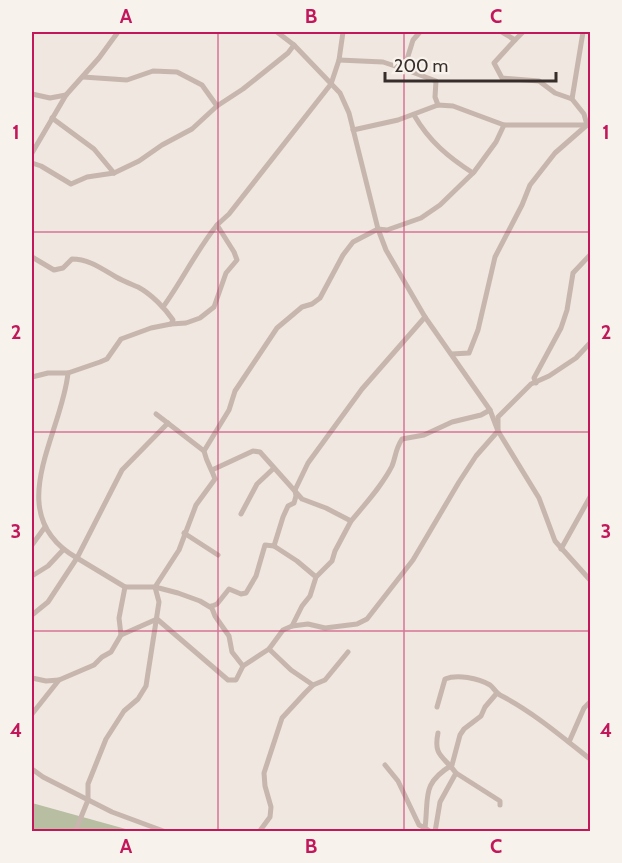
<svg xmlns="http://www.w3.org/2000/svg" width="622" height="863" font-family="Cabin,sans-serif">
	<rect width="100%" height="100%" fill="#f0e7e0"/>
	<polygon fill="#b7bea2" points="32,803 133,831 32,831"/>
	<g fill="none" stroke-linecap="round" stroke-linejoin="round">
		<g stroke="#c7b6ad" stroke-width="5">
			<polyline points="277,32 294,45 340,93 349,113 378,229 386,250 425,317 490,410 498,431 539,498 555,541 590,580"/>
			<polyline points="515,40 523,32"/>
			<polyline points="339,60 383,62 404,69 413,40 420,32"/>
			<polyline points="404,69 436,81 435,97 438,105"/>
			<polyline points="83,77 127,80 153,71 177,72 202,85 217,106"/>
			<polyline points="32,94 50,98 66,95"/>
			<polyline points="572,99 583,32"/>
			<path d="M414,115c15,26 34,42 59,58"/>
			<polyline points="52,118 94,149 114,173"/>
			<polyline points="353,130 398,120 438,105 453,106 504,125 587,125 590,123"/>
			<polyline points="32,153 66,95 99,58 118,32"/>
			<polyline points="32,163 41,166 71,184 87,177 114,173 139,161 162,145 192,129 217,106 243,89 288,53 294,45"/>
			<path d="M32,257l22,13 9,-2 9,-9c17,0 30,10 44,18 7,4 15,7 22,10 13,7 27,21 35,33l-2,4"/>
			<path d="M163,307c19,-26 33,-56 54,-82"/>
			<polyline points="452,354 469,353 478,330 495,257 522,205 530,185 555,153 587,125 584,114 572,99 555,93 539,81 502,78 494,63 515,40 502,32"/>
			<path d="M68,373c-6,62 -68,141 9,185l45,-88 46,-47"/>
			<polyline points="32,377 48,373 68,373 100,362 107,359 121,339 151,328 171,324 186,323 200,318 214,307 226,273 237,260 234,252 217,225 229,214 331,84 339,60 343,32"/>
			<polyline points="536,383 534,378 561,328 567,310 573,273 590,255"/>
			<polyline points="156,414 204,451"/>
			<path d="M212,470l41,-19 7,1 42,47 24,9 25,13c14,-17 31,-35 41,-55 4,-10 3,-16 10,-27l22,-4 28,-13 29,-7 9,-5"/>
			<polyline points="241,514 257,484 274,468"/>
			<polyline points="184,533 218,555"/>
			<polyline points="32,545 45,527"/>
			<polyline points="274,546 297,561 316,577"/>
			<polyline points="561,549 590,497"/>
			<polyline points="32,576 48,566 63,550"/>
			<polyline points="211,606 215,616 229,636 232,652 243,666"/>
			<polyline points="32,615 48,602 77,558 125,587 155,587 178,593 200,601 210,607 217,604 229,589 241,594 246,593 256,576 265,545 274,546 283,517 288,506 294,503 296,496 295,490 308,463 362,389 425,317"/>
			<polyline points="292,626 308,624 325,628 357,624 367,619 413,560 459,482 476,456 498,431 498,417 531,384 549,376 576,358 590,343"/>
			<polyline points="121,635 119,618 125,587"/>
			<polyline points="269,649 291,670 313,685"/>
			<polyline points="32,678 46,681 59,680"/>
			<path d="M437,707l8,-28c12,-5 33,-1 45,6 4,3 5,7 10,10 33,17 61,41 90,64"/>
			<polyline points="32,714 59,680 94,665 102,657 111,652 121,635 157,619 228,680 236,680 243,666 269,649 283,630 292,626 302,606 310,596 316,577 332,561 335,551 351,521"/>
			<polyline points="569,742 584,708 590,702"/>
			<polyline points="385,765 398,781 419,825 425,828"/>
			<polyline points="32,769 43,777 112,812 166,832"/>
			<polyline points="456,773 500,801 500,805"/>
			<polyline points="56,832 62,832"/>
			<path d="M75,832l13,-32v-16l18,-45 18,-28 14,-12 8,-13 13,-84 -4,-15 24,-37 17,-45 19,-26c-4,-12 -8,-15 -11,-28l25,-41 6,-19 42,-63 25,-21 10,-3 8,-6 23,-43 10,-13 25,-13 9,1 34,-12 19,-13 34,-33 22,-30 8,-17"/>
			<polyline points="259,832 270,817 271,807 265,786 264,773 282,718 305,693 313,685 325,680 348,652"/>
			<path d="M431,832l-6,-4c4,-32 -4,-44 27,-63l8,-30 4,-6 17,-13 4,-9 12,-14"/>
			<path d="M435,832l5,-30 16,-29c-12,-17 -23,-16 -18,-40"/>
		</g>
	</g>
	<path fill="none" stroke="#c2185b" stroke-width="1.5" stroke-opacity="0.55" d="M218,32v800M404,32v800M32,232h558M32,432h558M32,631h558"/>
	<rect width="622" height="863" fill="none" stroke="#f8f2ec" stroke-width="66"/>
	<path d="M385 72v9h171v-9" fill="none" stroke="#372d2b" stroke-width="3"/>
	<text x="394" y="72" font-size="18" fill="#372d2b" stroke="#f8f2ec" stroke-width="4.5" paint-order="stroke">200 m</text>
	<rect x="33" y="33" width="556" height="797" fill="none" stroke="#c2185b" stroke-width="2"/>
	<g font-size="20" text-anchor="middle" font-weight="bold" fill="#c2185b">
		<text x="126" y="23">A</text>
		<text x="311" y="23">B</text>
		<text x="496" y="23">C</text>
		<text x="16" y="139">1</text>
		<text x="606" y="139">1</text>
		<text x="16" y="339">2</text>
		<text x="606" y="339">2</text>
		<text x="16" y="538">3</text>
		<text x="606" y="538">3</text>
		<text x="16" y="737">4</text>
		<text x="606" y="737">4</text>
		<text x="126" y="853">A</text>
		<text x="311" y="853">B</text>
		<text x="496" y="853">C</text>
	</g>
</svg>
